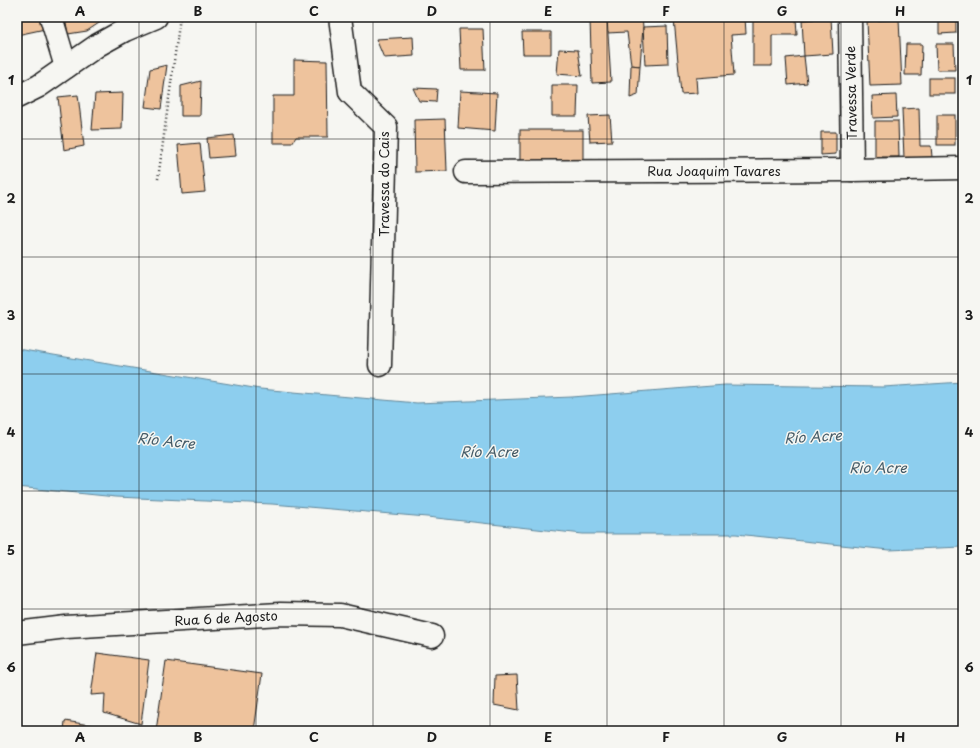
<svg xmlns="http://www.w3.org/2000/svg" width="980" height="748" font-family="'Playpen Sans',sans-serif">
	<rect width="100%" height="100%" fill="#f6f6f2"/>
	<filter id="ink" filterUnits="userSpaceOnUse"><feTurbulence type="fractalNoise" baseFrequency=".025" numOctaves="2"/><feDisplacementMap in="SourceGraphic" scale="8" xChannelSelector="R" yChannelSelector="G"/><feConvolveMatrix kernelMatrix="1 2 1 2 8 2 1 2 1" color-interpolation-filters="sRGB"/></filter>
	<g filter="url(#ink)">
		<polygon fill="#8dceee" stroke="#60879a" points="17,349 260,389 417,403 572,397 725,385 883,387 963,382 963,547 889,550 736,534 583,534 427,517 272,504 116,497 17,487"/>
		<g fill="#eec39d" stroke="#1c1c1c">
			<polygon points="17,17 42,17 45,29 17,35"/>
			<polygon points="65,17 108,17 87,31 68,34"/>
			<polygon points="642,17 643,27 640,66 631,65 627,32 607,33 607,18"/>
			<polygon points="706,17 745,17 746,34 731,35 734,75 696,78 697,93 681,94 674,19"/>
			<polygon points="753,17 796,17 797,35 772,35 772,66 753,66"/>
			<polygon points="939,17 956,17 956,33 939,34"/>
			<polygon points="607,18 611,82 592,83 590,20"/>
			<polygon points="831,18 833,54 804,56 802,20"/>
			<polygon points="899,19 902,85 870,86 867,21"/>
			<polygon points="667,26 668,64 645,65 643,27"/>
			<polygon points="459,29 483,29 485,70 461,70"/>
			<polygon points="522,32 551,32 551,54 523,54"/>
			<polygon points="413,37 414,56 384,58 376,39"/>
			<polygon points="960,40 963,40 963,91 962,91"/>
			<polygon points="906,44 922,44 921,75 905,75"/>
			<polygon points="936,44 954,44 955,70 937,70"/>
			<polygon points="559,49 578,50 582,76 557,74"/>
			<polygon points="804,56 807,83 788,85 786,58"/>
			<polygon points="294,60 327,61 328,137 296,137 292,143 273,143 273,96 294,96"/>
			<polygon points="167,65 161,109 145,107 150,69"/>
			<polygon points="631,65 640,66 638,95 630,98"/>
			<rect x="929" y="78" width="26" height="16"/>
			<polygon points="201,81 200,116 181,116 181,86"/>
			<polygon points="552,85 578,85 577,116 552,116"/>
			<polygon points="413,88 437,89 436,102 419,101"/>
			<polygon points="460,91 497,93 495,131 458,128"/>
			<polygon points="123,93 122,129 92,130 95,94"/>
			<polygon points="78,95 84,146 64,150 58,97"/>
			<polygon points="896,95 897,117 873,118 872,96"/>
			<polygon points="919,108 920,146 931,146 932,157 904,158 902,109"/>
			<polygon points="610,115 612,141 590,142 588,116"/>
			<rect x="937" y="115" width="18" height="30"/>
			<polygon points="445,119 447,171 415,172 414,120"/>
			<polygon points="875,121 898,121 899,157 875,157"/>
			<rect x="520" y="130" width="63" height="33"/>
			<polygon points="821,132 836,132 836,154 821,155"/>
			<polygon points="234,135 236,156 209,158 207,138"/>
			<polygon points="200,143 205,192 182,194 178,145"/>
			<polygon points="97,653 149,660 141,724 104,713 105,694 91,695"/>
			<polygon points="166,661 262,674 254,731 156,731"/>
			<polygon points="517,675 519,710 494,705 495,676"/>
			<polygon points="65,721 128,731 64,731"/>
		</g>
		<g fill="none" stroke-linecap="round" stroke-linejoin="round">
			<defs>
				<g id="minor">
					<polyline points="51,17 66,67"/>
					<polyline points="340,17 350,92 386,127 380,365"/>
					<polyline points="850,17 852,170"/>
					<polyline points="17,97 39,86 98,45 125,30 156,17"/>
					<polyline points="466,172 852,170 963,168"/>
					<polyline points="17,633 66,627 280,614 340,615 432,636"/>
				</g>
			</defs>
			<use href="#minor" stroke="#1c1c1c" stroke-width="25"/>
			<polyline stroke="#1c1c1c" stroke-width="2.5" stroke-dasharray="1 3" stroke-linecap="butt" points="158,179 180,17"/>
			<use href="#minor" stroke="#f6f6f2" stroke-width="22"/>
		</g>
	</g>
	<path fill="none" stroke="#1c1c1c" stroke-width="1" stroke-opacity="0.55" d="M139,17v714M256,17v714M373,17v714M490,17v714M607,17v714M724,17v714M841,17v714M17,139h946M17,257h946M17,374h946M17,491h946M17,609h946"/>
	<g text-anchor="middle" stroke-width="3" stroke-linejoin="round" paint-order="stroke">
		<g font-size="13" fill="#1c1c1c" stroke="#f6f6f2">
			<text transform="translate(851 93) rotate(-91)" y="5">Travessa Verde</text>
			<text x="714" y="176">Rua Joaquim Tavares</text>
			<text transform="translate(384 184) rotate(-90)" y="5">Travessa do Cais</text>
			<text transform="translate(226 618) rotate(-3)" y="5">Rua 6 de Agosto</text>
		</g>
		<g font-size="14" font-style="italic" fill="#445a66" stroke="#f6f6f2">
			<text transform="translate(813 437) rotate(-3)" y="5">Río Acre</text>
			<text transform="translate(166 441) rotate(6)" y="5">Río Acre</text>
			<text x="489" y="457">Río Acre</text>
			<text x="878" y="473">Rio Acre</text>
		</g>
	</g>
	<rect width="980" height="748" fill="none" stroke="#f6f6f2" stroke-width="44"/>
	<rect x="22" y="22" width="936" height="704" fill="none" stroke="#1c1c1c" stroke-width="1.5"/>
	<g font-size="13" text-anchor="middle" font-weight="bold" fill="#1c1c1c">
		<text x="80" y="16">A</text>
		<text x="198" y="16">B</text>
		<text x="314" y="16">C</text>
		<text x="432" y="16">D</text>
		<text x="548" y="16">E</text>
		<text x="666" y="16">F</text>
		<text x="782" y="16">G</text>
		<text x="900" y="16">H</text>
		<text x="11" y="85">1</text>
		<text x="969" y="85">1</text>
		<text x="11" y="203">2</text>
		<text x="969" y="203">2</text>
		<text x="11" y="320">3</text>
		<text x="969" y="320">3</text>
		<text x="11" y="437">4</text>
		<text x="969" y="437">4</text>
		<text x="11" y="555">5</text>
		<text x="969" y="555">5</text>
		<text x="11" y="672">6</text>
		<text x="969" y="672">6</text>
		<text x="80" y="742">A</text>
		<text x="198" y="742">B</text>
		<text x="314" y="742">C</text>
		<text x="432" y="742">D</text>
		<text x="548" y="742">E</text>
		<text x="666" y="742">F</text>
		<text x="782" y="742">G</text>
		<text x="900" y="742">H</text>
	</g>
</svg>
